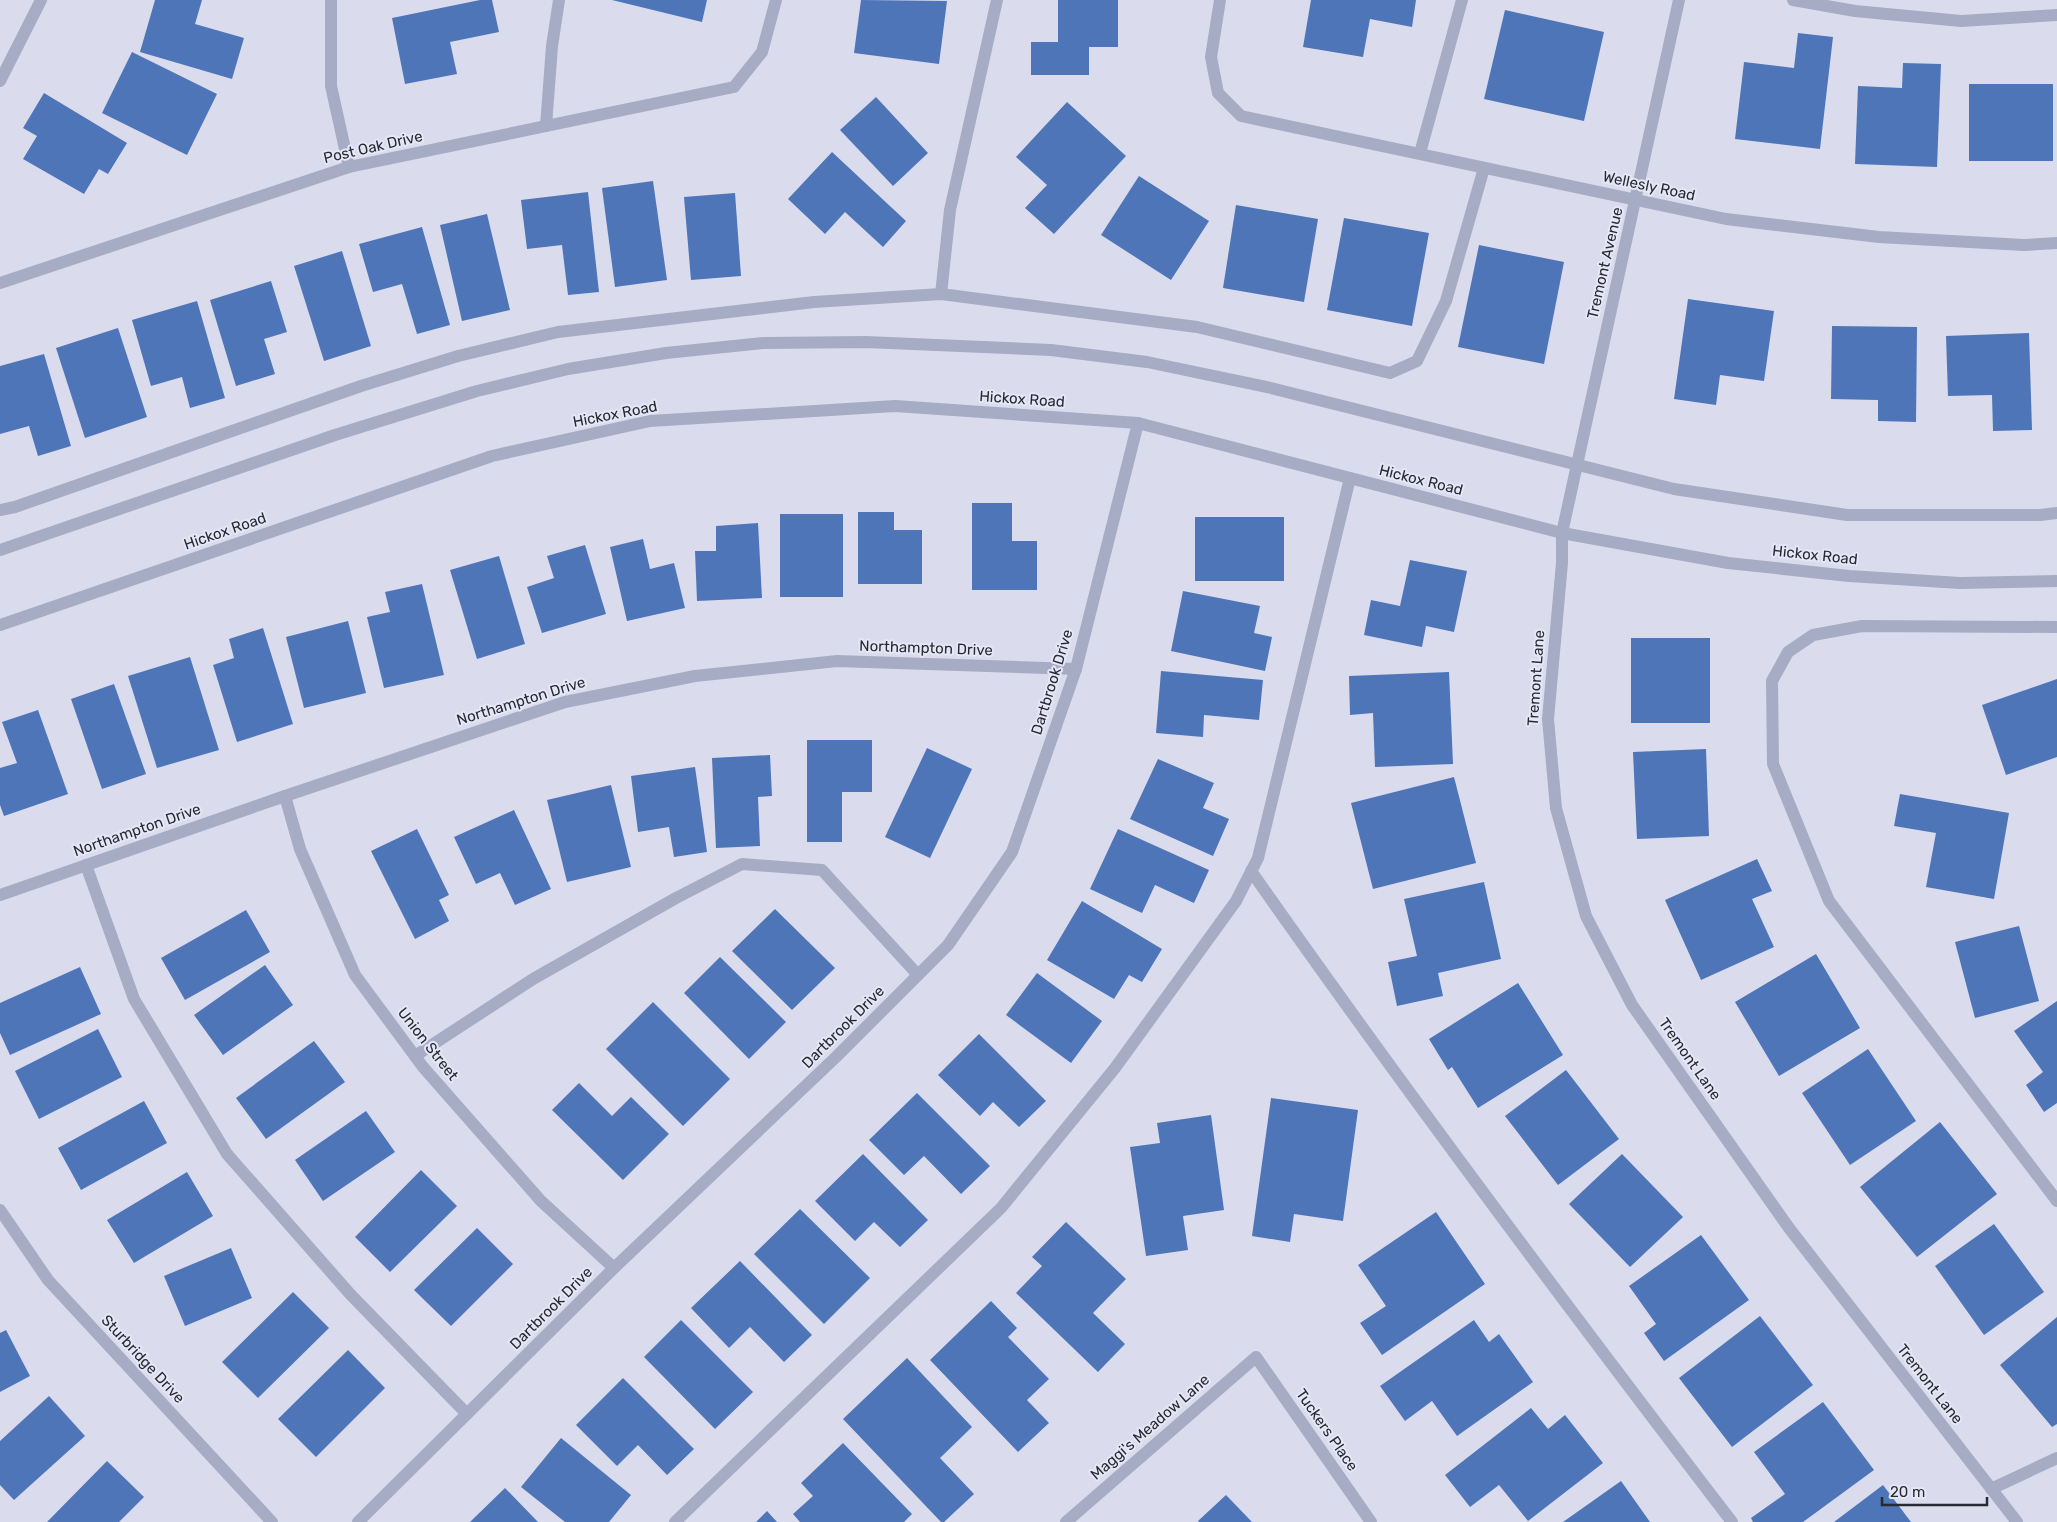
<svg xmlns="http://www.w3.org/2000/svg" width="2057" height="1522" font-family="Rubik,sans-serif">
	<rect width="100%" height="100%" fill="#dadcee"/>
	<g fill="#4e75b8">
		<polygon points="155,0 202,0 195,24 244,38 232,79 140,52"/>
		<polygon points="480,0 492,0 499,32 450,42 457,74 405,84 392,18"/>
		<polygon points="612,0 707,0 702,22"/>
		<polygon points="861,0 947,1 939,64 854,53"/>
		<polygon points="1058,0 1118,0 1118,47 1089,47 1089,75 1031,75 1031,42 1058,42"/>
		<polygon points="1311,0 1416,0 1412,27 1370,19 1363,57 1303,47"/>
		<polygon points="1505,10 1604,32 1584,121 1484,99"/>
		<polygon points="1798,33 1833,37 1820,149 1735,139 1744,62 1794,68"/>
		<polygon points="132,52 217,94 187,155 102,113"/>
		<polygon points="1903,63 1941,64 1937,167 1855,164 1858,86 1902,88"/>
		<rect x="1969" y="84" width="84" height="77"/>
		<polygon points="44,93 127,143 108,174 99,169 84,194 23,159 37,136 23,128"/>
		<polygon points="876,97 928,153 893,186 840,130"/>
		<polygon points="1067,102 1126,156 1054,234 1025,208 1047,185 1016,157"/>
		<polygon points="832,152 906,221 883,247 845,212 825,234 788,199"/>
		<polygon points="1139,176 1209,221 1171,280 1101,235"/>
		<polygon points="653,181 667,280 615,287 602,188"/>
		<polygon points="588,192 599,292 568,295 562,245 527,249 521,200"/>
		<polygon points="735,193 741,276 691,280 684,197"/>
		<polygon points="1236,205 1318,219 1304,302 1223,288"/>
		<polygon points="487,214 510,310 462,321 440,225"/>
		<polygon points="1344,218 1429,233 1412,326 1327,310"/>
		<polygon points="422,227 450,325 417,334 402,284 373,292 359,244"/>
		<polygon points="1479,245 1564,262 1544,364 1458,347"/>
		<polygon points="342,251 371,346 324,361 294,266"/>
		<polygon points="271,281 287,332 264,339 275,374 236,386 210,300"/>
		<polygon points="1688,299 1774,311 1764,381 1720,375 1716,405 1674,399"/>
		<polygon points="197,301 225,398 190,408 182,377 151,386 132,320"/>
		<polygon points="1832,326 1917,327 1916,422 1878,421 1878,400 1831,399"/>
		<polygon points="118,328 147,417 85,438 56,348"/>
		<polygon points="2029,333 2032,430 1993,431 1992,395 1948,396 1946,336"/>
		<polygon points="44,354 71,446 38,456 29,426 0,434 0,366"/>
		<polygon points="972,503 1012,503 1012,541 1037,541 1037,590 972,590"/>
		<polygon points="858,512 894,512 894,530 922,530 922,584 858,584"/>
		<rect x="780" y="514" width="63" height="83"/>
		<rect x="1195" y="517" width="89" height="64"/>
		<polygon points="758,523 762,598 697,601 695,551 716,551 716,526"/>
		<polygon points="643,539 650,569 674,563 685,608 627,621 610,547"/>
		<polygon points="585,545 606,614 542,633 527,587 554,578 547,556"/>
		<polygon points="499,556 525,644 477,659 450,570"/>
		<polygon points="1410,560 1467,571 1454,632 1426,626 1422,647 1364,635 1371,600 1400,606"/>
		<polygon points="422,584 444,675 384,688 367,617 390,612 385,592"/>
		<polygon points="1183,591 1260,606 1254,633 1272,637 1265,671 1171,651"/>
		<polygon points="348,621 366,693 304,708 286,637"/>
		<polygon points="263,628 293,724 237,742 213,665 234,658 229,639"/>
		<rect x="1631" y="638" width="79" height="85"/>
		<polygon points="190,657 219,750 157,768 128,676"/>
		<polygon points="1161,671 1263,680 1259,720 1204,715 1203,737 1156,733"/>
		<polygon points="1449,672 1453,764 1375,767 1373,713 1350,715 1349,676"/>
		<polygon points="2057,679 2057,757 2006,775 1982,705"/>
		<polygon points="114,684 146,774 102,789 71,699"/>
		<polygon points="38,710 68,794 4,816 0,805 0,768 17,763 2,722"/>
		<polygon points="807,740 872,740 872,792 842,792 842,842 807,842"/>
		<polygon points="927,748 972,769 930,858 885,837"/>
		<polygon points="1706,749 1709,836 1637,839 1633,752"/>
		<polygon points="770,755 772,796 758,797 760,846 716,848 712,758"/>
		<polygon points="1158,759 1214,783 1203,808 1229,819 1213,856 1130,819"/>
		<polygon points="695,767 707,852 674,857 669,827 638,832 631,776"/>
		<polygon points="1454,777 1476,863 1373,889 1351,803"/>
		<polygon points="611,785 631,867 567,882 547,800"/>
		<polygon points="1900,794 2009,813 1994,899 1926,887 1936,833 1894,826"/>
		<polygon points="514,810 551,889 515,905 500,873 476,884 454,837"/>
		<polygon points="417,829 449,895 439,900 449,921 415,939 371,851"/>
		<polygon points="1118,829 1209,870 1194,903 1155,885 1142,913 1090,889"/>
		<polygon points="1757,859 1772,891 1752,899 1774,947 1701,980 1665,900"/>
		<polygon points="1484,882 1501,959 1438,973 1443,996 1397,1006 1388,962 1417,956 1404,899"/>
		<polygon points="1082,901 1162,949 1142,982 1129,975 1114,999 1047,960"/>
		<polygon points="775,909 835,968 792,1010 732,951"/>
		<polygon points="246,910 270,952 185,1000 161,958"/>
		<polygon points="2019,926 2039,1001 1975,1018 1955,942"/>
		<polygon points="1816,954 1860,1028 1779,1076 1735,1002"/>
		<polygon points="720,957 786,1022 749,1059 684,993"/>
		<polygon points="265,965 293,1005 223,1055 194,1015"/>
		<polygon points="80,967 101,1014 10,1055 0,1033 0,1003"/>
		<polygon points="1037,973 1102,1021 1071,1063 1006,1015"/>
		<polygon points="1518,983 1563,1055 1478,1108 1452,1067 1448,1070 1429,1039"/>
		<polygon points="2057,1001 2057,1103 2044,1112 2026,1085 2043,1072 2014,1031"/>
		<polygon points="653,1002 730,1079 683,1126 606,1049"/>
		<polygon points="98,1029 122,1077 39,1119 15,1071"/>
		<polygon points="979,1034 1046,1101 1019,1127 993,1102 980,1116 938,1075"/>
		<polygon points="314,1041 345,1082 266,1139 236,1098"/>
		<polygon points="1868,1049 1916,1121 1850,1165 1802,1093"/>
		<polygon points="1566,1070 1619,1139 1558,1185 1505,1116"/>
		<polygon points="579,1083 612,1116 631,1097 669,1134 623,1180 552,1110"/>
		<polygon points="917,1093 990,1166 961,1194 924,1156 904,1175 869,1140"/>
		<polygon points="1271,1098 1358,1110 1343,1221 1294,1214 1290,1242 1252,1236"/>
		<polygon points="144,1101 167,1143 81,1190 58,1148"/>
		<polygon points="366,1111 395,1152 323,1201 295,1160"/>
		<polygon points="1211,1115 1224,1210 1183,1216 1188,1250 1146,1256 1130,1147 1160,1143 1157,1123"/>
		<polygon points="1940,1122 1997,1194 1917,1257 1860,1187"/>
		<polygon points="863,1154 928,1220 900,1247 874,1222 855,1241 815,1201"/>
		<polygon points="1622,1154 1683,1217 1630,1267 1569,1204"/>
		<polygon points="421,1170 457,1206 390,1272 355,1237"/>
		<polygon points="187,1172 213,1216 134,1263 107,1220"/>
		<polygon points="800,1209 870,1278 824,1324 754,1254"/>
		<polygon points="1436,1212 1485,1284 1382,1355 1360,1323 1386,1306 1358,1265"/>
		<polygon points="1066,1222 1126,1279 1093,1313 1125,1344 1098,1372 1016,1293 1042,1266 1032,1257"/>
		<polygon points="1994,1224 2044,1292 1984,1335 1935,1266"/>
		<polygon points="477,1228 513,1264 451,1326 414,1290"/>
		<polygon points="1701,1235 1749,1300 1664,1361 1644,1333 1656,1324 1629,1286"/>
		<polygon points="231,1248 252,1298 185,1326 164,1276"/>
		<polygon points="740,1261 812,1335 784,1362 750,1327 729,1348 691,1308"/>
		<polygon points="293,1292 329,1328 258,1398 222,1362"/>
		<polygon points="991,1301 1017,1328 1008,1337 1049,1379 1027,1400 1049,1423 1018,1452 930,1360"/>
		<polygon points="1760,1316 1813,1385 1732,1447 1679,1378"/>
		<polygon points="2057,1317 2057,1424 2052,1427 2000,1365"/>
		<polygon points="681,1320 753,1392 715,1429 644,1357"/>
		<polygon points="1474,1320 1489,1342 1499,1334 1533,1382 1457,1436 1432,1401 1405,1421 1380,1386"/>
		<polygon points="6,1330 30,1376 0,1392 0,1333"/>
		<polygon points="348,1350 385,1388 316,1457 278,1419"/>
		<polygon points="907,1358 972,1427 940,1458 974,1494 944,1522 941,1522 843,1419"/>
		<polygon points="623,1378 694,1449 667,1475 638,1445 617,1466 576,1425"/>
		<polygon points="49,1396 85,1436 14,1500 0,1485 0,1441"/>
		<polygon points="1823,1402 1874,1470 1803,1522 1753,1522 1751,1518 1785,1494 1754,1452"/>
		<polygon points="1531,1408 1548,1429 1565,1415 1603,1463 1528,1521 1499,1485 1470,1507 1445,1475"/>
		<polygon points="561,1438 631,1495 609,1522 565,1522 521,1487"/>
		<polygon points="843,1443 912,1514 904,1522 800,1522 793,1514 813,1496 801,1483"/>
		<polygon points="107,1461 144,1497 119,1522 47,1522"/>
		<polygon points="1621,1481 1650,1522 1563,1522"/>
		<polygon points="1883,1485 1911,1522 1834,1522"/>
		<polygon points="505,1488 538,1522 470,1522"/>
		<polygon points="1226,1495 1252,1522 1199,1522 1198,1521"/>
		<polygon points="767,1511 777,1522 756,1522"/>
	</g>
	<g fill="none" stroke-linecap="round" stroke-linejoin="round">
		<g stroke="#a7acc5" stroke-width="12">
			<polyline points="331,0 331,86 349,167"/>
			<polyline points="1220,0 1211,57 1218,93 1241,116 1726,219 1879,237 2024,245 2057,243"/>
			<polyline points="1679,0 1562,533 1562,563 1548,719 1556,808 1586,916 1632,1005 1789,1228 2017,1522"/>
			<polyline points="1793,0 1855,11 1961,21 2057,15"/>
			<polyline points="0,81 41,0"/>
			<polyline points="546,126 552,46 559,0"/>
			<polyline points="1420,153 1462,0"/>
			<polyline points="0,283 349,167 734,87 762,52 776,0"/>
			<polyline points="941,294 950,210 997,0"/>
			<polyline points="0,510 15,507 361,386 458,356 558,332 814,302 941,294 1197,327 1390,373 1417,361 1446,301 1484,168"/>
			<polyline points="0,550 335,435 477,391 568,369 666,353 763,343 866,342 1051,350 1147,362 1271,388 1674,489 1847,515 2040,515 2057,513"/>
			<polyline points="0,625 492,456 650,421 895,406 1138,423 1562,533 1728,563 1849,576 1960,583 2057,581"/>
			<polyline points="2057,627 1862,626 1813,635 1788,652 1772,681 1773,764 1829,901 2057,1201"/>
			<polyline points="285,796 300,849 355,975 423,1067 541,1201 614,1268"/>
			<polyline points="86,865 134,999 227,1154 351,1295 467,1414"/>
			<path d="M1251,871c155,221 317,437 481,651"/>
			<polyline points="0,895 285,796 565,702 695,676 837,661 1076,669"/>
			<polyline points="415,1056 533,979 676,898 742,864 822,870 918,975"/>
			<polyline points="0,1210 48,1280 272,1522"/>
			<polyline points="1991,1489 2057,1458"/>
			<polyline points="358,1522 614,1268 836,1057 948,945 1012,852 1076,669 1138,423"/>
			<polyline points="675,1522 1001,1208 1115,1068 1236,901 1258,858 1350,478"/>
			<polyline points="1066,1522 1256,1357 1371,1522"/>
		</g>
	</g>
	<g text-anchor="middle" stroke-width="4" stroke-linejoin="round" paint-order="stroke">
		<g font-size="15" fill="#272a32" stroke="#e5e7f6">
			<text transform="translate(373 147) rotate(-13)" y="5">Post Oak Drive</text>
			<text transform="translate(1649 186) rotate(12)" y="5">Wellesly Road</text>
			<text transform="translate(1605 263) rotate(-77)" y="5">Tremont Avenue</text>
			<text transform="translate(1022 399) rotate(4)" y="5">Hickox Road</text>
			<text transform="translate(615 414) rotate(-11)" y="5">Hickox Road</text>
			<text transform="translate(1421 480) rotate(14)" y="5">Hickox Road</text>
			<text transform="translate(225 531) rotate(-19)" y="5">Hickox Road</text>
			<text transform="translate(1815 555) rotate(6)" y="5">Hickox Road</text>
			<text transform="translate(926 648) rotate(2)" y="5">Northampton Drive</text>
			<text transform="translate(1536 678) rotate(-86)" y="5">Tremont Lane</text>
			<text transform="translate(1052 682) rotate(-73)" y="5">Dartbrook Drive</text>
			<text transform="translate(521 701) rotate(-17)" y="5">Northampton Drive</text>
			<text transform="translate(137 830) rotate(-19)" y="5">Northampton Drive</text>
			<text transform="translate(843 1027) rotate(-45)" y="5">Dartbrook Drive</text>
			<text transform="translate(428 1044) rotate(52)" y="5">Union Street</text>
			<text transform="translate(1690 1059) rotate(55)" y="5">Tremont Lane</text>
			<text transform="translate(551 1308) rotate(-45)" y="5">Dartbrook Drive</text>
			<text transform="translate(143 1359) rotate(47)" y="5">Sturbridge Drive</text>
			<text transform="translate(1930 1384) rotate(52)" y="5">Tremont Lane</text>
			<text transform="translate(1150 1427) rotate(-41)" y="5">Maggi's Meadow Lane</text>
			<text transform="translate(1327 1430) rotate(55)" y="5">Tuckers Place</text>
		</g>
	</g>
	<path d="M1882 1497v8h105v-8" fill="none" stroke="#272a32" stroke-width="2.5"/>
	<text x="1890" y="1497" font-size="15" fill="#272a32" stroke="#e5e7f6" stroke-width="4" paint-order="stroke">20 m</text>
</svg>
